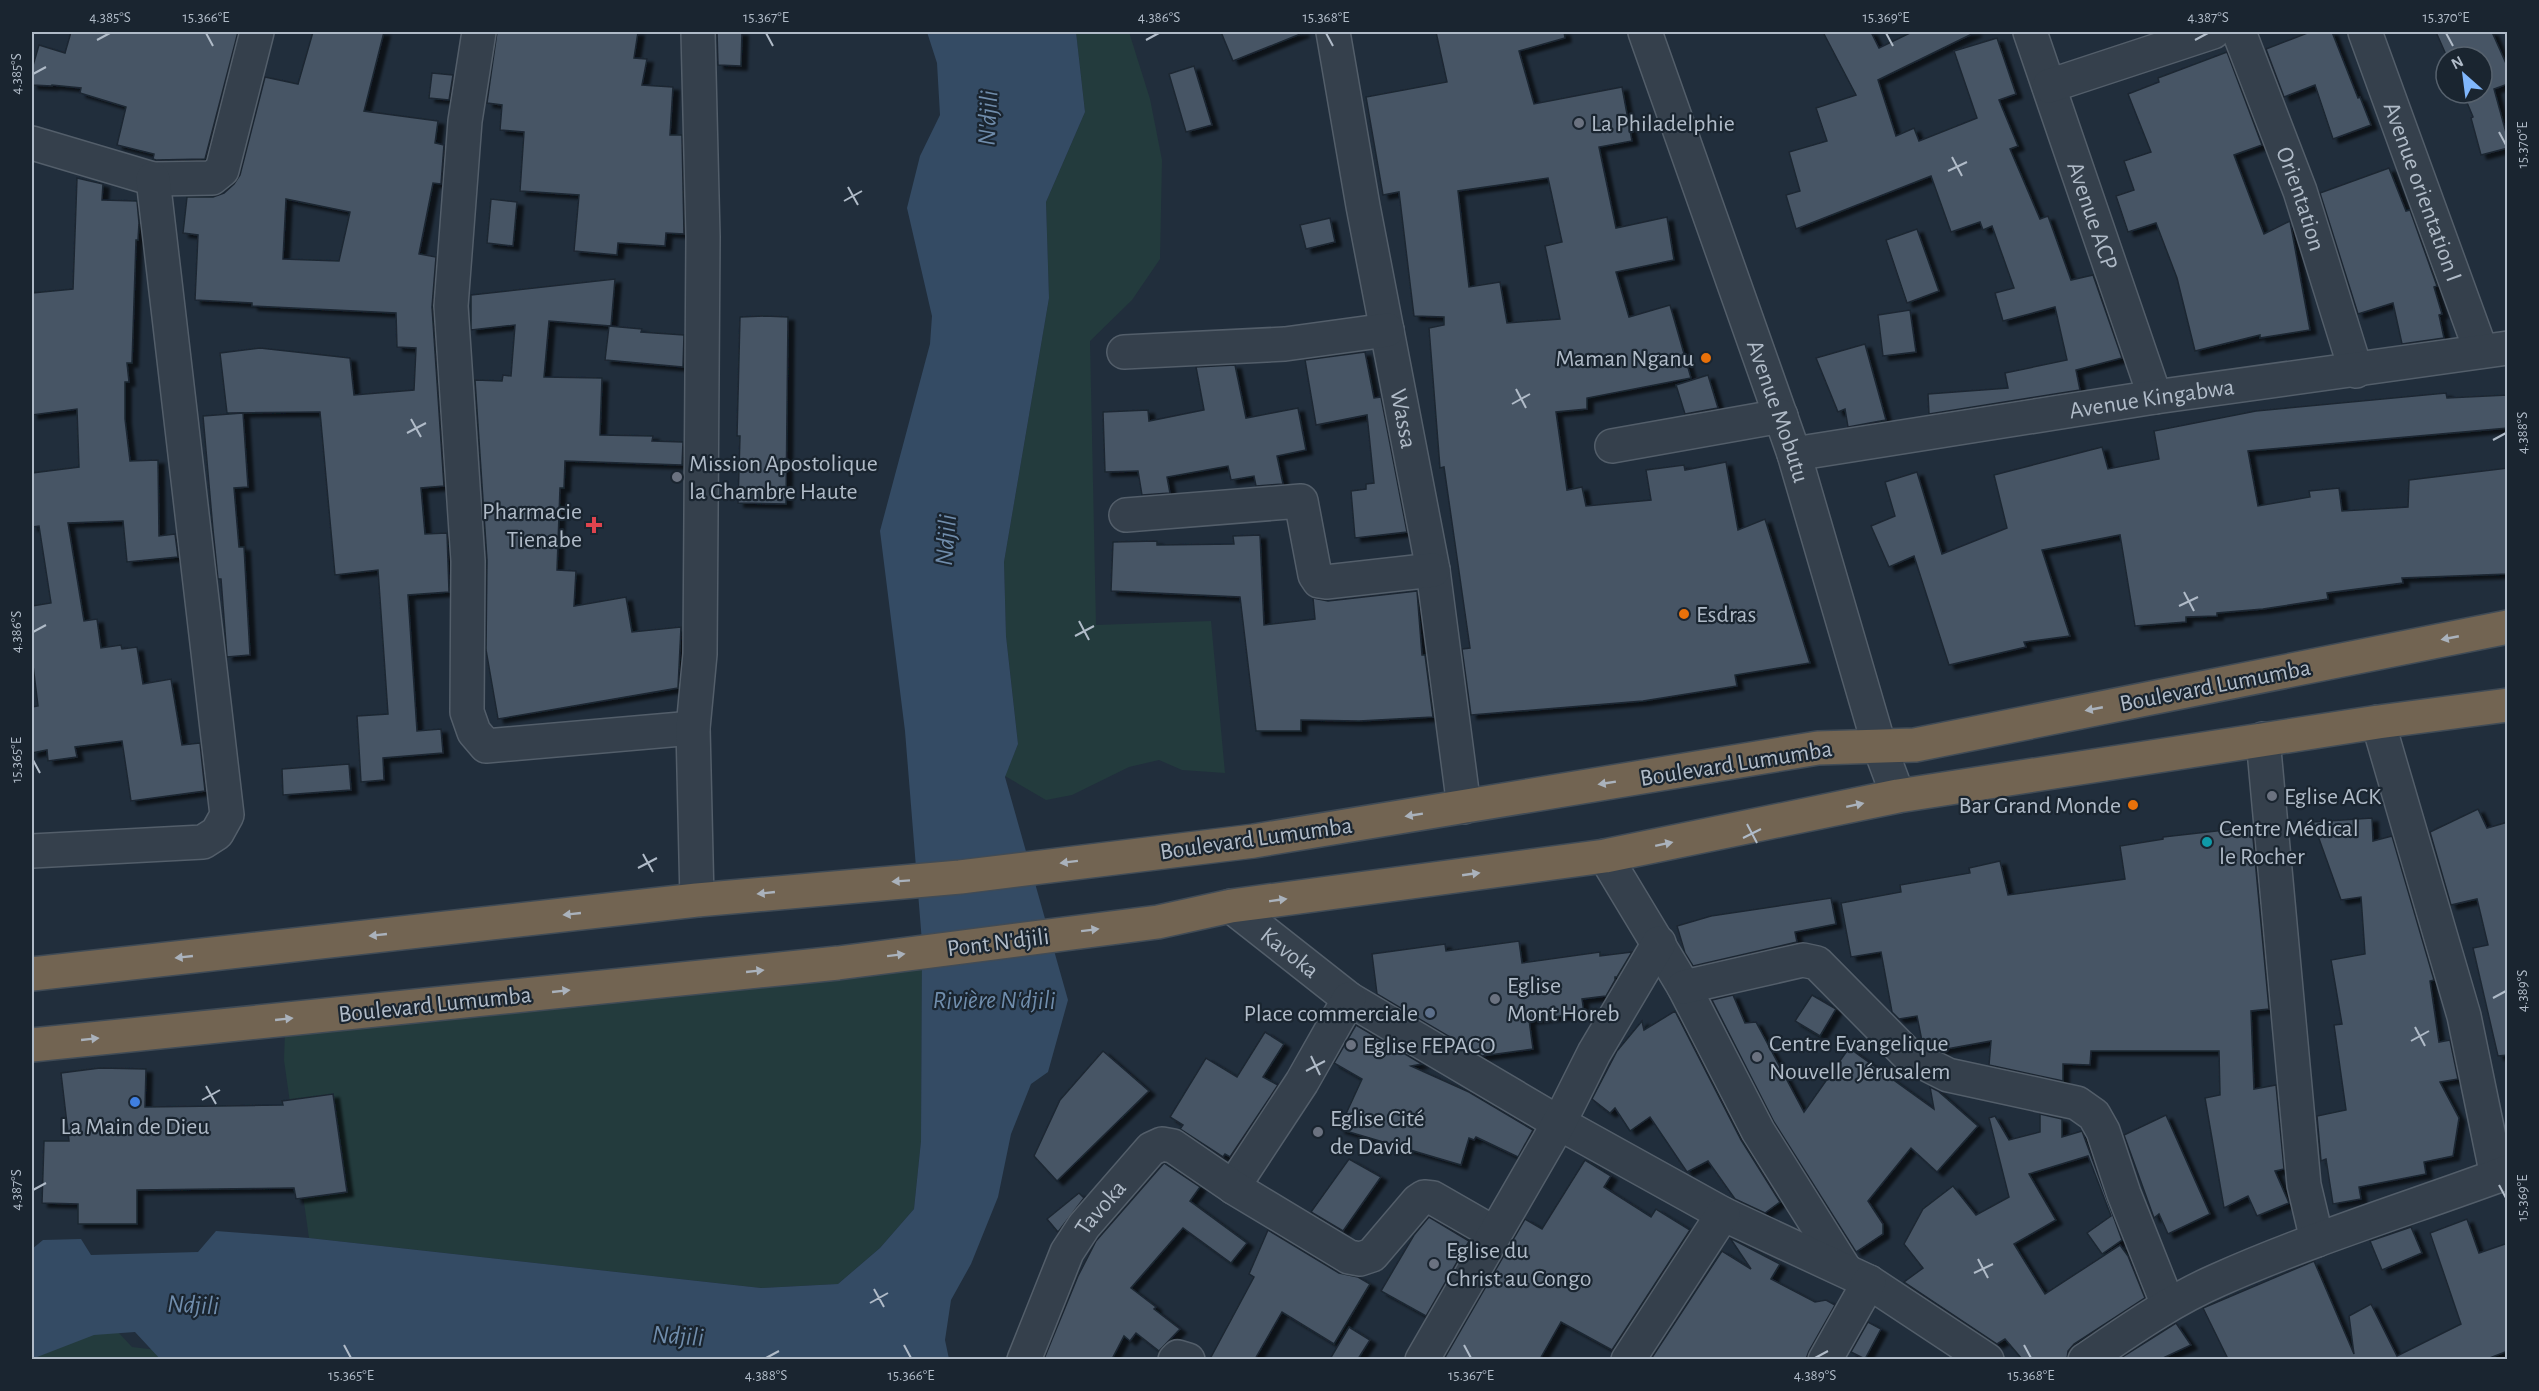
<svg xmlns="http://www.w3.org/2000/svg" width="2539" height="1391" font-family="'Alegreya Sans',sans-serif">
	<defs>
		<filter id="shadow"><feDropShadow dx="6" dy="4" stdDeviation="1.5" flood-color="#0009"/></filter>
	</defs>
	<rect width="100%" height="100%" fill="#212e3c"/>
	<g fill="#233b3d">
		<polygon points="1076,32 1129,32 1150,99 1162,160 1160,259 1132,300 1090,341 1096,625 1211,621 1225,773 1182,770 1159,760 1129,767 1072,795 1046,800 1005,776 1018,744 1006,636 1004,562 1049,298 1046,202 1085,112"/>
		<polygon points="922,942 921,1141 914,1209 880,1248 838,1284 761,1288 309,1238 284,1060 285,1032"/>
		<polygon points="104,1317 132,1347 182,1353 364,1360 32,1360"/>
	</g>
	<polygon fill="#344b64" points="927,32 1076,32 1085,112 1046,202 1049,298 1004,562 1006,636 1018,744 1005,777 1068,1000 1048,1072 1031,1084 1011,1134 998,1197 971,1264 951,1300 945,1340 949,1359 161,1360 135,1332 94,1335 32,1359 32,1249 43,1240 81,1239 91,1255 198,1252 216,1231 309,1238 761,1288 838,1284 880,1248 914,1209 921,1141 922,942 905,731 880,531 930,344 932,316 907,208 920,156 940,115 937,63"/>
	<g fill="#475565" stroke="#1c2732" stroke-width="1.5" fill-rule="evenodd" filter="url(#shadow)">
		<polygon points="71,32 238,32 205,159 156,160 153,159 154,154 117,145 126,107 80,93 81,88 52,85 52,86 32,85 32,69 39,45 65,53"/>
		<path d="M313,32h71l-20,79 74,10 -3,22 9,2 -3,39 -8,-1 -14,71 17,3 -4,50 12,179 -23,2 4,46 22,-1 2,59 -41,3 9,136 24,-2 2,24 -60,5 1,22 -23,2 -4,-66 31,-2 -10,-144 -43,5 -15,-163 -93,1 -7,-60 40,-5 90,10 4,37 60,-5 2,-42 -19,-1 -1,-34 -144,-7v-3l-57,-3 3,-65 -15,-2 4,-36h26l11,-4 10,-9 6,-9 25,-98 33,7zM286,199l64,13 -11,49 -56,-2z"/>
		<polygon points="497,32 638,32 634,58 647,59 642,85 673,87 670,135 682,135 684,234 666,233 665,246 618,243 617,255 574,251 579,195 520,191 524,132 500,130 502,105 487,103"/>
		<polygon points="717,32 742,32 741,66 718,65"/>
		<polygon points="1221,32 1303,32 1303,33 1233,61"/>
		<path d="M1436,32h128l1,6 -46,13 15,53 88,-17 10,54 -33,6 17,81 51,-11 7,43 -58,12 13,45 41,-12 21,73 -104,20v11l-31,3 11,78 15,-3 4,19 65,-6 -5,-30 38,-5 1,5 41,-8 12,68 27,-11 45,144 -75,12 2,11 -94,15 -172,14 -9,-66 8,-1 -26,-181 -4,1 -11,-140 15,-3v-8l-30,-1 -15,-124 -16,3 -17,-98 81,-15zM1548,178l14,64 -17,4 15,73 -53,4 -7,-41 -31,5 -11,-96z"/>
		<polygon points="1823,32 1871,32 1879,48 1912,32 1976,32 1878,80 1896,136 1914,128 1919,141 1977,118 1954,51 1997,38 2016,94 1999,100 2018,146 2010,149 2040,219 2048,216 2071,280 2093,275 2122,358 2076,370 2080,390 1929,414 1928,394 2008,388 2005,373 2067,360 2055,307 2003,321 1995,293 2014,288 1992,226 1983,230 1980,222 1951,232 1931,176 1796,229 1786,195 1800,191 1789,152 1827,141 1816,108 1856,95"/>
		<polygon points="2310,32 2332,32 2358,98 2360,97 2371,125 2333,139 2315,85 2284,97 2266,49"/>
		<polygon points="2436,32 2492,32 2508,68 2508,84 2494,89 2508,140 2508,148 2481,155 2471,118 2473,117 2463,93 2482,93 2482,57 2447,57"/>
		<polygon points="2227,52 2262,145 2234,155 2264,234 2290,221 2310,330 2260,338 2260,335 2195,351 2177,278 2156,223 2128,232 2116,196 2134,190 2124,161 2151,152 2128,94 2159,82 2158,78"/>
		<polygon points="1194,66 1212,125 1186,132 1169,74"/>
		<polygon points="432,73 453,75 449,100 429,98"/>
		<polygon points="2389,168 2406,211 2410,210 2437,286 2434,287 2442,314 2439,315 2444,338 2402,344 2393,303 2358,314 2320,193"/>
		<polygon points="77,178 103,184 102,200 137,201 139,223 138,240 136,240 132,363 127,363 129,382 125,382 125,419 130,461 158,460 159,536 175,534 178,557 127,562 123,521 68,523 84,621 97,619 101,648 121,645 122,649 137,647 143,684 171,679 182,745 200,743 205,791 131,801 122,741 75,747 77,757 48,761 47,750 32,753 32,707 38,706 32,657 32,606 51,603 39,526 32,527 32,473 79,467 77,409 32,415 32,293 73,289"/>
		<polygon points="491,199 517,202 513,246 487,243"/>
		<polygon points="1330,218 1335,242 1306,249 1300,225"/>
		<polygon points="1917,229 1939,291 1907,303 1886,240"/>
		<polygon points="615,279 611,326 549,321 544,377 602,378 600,435 653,436 652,441 683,442 682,465 565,461 564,488 560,488 557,570 576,571 574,606 626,597 632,632 681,627 678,688 498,719 486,650 487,560 475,380 502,381 503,375 511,376 515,325 471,330 471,295"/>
		<polygon points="1910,310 1916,352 1883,356 1878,315"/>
		<polygon points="765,316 788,317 786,504 738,503 740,436 737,436 740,317"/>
		<polygon points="609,326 642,329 641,332 684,335 683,367 605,360"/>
		<polygon points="1865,344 1886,420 1848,427 1845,409 1838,412 1816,358"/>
		<polygon points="1365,352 1374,398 1381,397 1407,532 1355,538 1351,491 1366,489 1366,484 1374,483 1367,415 1316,425 1305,360"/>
		<polygon points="1235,365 1246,418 1298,408 1306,450 1277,456 1283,484 1256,486 1254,476 1231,480 1228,466 1167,477 1170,493 1142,495 1138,471 1105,472 1103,412 1148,410 1149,421 1204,410 1196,367"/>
		<polygon points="1708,375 1718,408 1685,414 1676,385"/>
		<polygon points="2446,393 2447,398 2508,395 2508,428 2248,451 2258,506 2310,497 2309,491 2339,488 2342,511 2408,507 2409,480 2508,468 2508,574 2402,578 2403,583 2327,593 2328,599 2263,609 2217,613 2217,616 2186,617 2186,622 2135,626 2120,535 2042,550 2070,636 2024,642 2026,647 1949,665 1914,556 1889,567 1871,526 1895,516 1885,482 1917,472 1942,554 2007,528 1994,475 2102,447 2108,469 2159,459 2154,431 2256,411"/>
		<polygon points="243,413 248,487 234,488 239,547 244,547 250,655 227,657 221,579 218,579 213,530 203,416"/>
		<polygon points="1260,535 1264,625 1315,619 1313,598 1328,601 1417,591 1422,655 1425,655 1433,717 1359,721 1301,720 1301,731 1256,731 1240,597 1111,591 1113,542 1157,541 1157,545 1234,544 1233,536"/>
		<polygon points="349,764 351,790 283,795 282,769"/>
		<polygon points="2478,809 2487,828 2508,822 2508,1055 2498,1056 2473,948 2488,945 2477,899 2451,905 2430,832"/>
		<polygon points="2372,818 2373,841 2392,836 2434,980 2430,981 2439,1042 2450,1040 2458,1079 2440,1082 2459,1118 2453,1156 2424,1162 2426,1174 2359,1187 2361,1199 2333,1204 2326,1159 2321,1161 2317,1116 2346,1110 2334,1025 2342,1024 2331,960 2365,954 2361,897 2341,900 2313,822"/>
		<polygon points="2252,827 2269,1009 2251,1011 2254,1089 2276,1085 2284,1169 2275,1171 2289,1203 2257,1216 2248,1196 2224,1208 2205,1098 2220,1095 2219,1051 2091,1051 2090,1065 2063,1064 2063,1081 1989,1065 1991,1041 1941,1050 1922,1041 1917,1016 1899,1019 1892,1012 1881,952 1851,957 1841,903 1901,892 1900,885 1970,873 1969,868 2000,861 2008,895 2125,879 2120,846 2163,839 2163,837"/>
		<polygon points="1831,898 1836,924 1795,932 1797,942 1693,966 1685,953 1677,926 1711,916"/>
		<polygon points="1519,941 1522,963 1600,952 1600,956 1632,952 1617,977 1615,977 1615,980 1606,996 1582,999 1584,1013 1529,1020 1533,1049 1482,1056 1377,994 1372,954 1445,944 1446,951"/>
		<polygon points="1733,995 1745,1023 1756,1022 1804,1112 1849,1048 1934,1109 1930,1087 1938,1091 1978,1126 1937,1172 1911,1148 1868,1201 1883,1224 1883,1234 1856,1252 1774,1122 1712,1000"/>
		<polygon points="1812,995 1836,1009 1820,1036 1795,1021"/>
		<polygon points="1675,1011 1741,1140 1780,1202 1765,1213 1735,1199 1708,1161 1687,1172 1650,1117 1630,1131 1615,1108 1610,1113 1592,1099 1617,1051 1642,1021 1644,1030"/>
		<polygon points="1356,1025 1422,1064 1411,1066 1469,1092 1533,1130 1518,1157 1476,1137 1474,1140 1469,1138 1461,1165 1339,1129 1362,1079 1334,1063"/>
		<polygon points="1265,1032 1284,1044 1263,1077 1278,1085 1230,1157 1225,1154 1223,1157 1180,1129 1183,1125 1170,1117 1206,1058 1237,1077"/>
		<polygon points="1103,1051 1149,1091 1057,1181 1034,1156 1060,1100"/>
		<polygon points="100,1068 146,1069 145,1107 283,1105 282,1101 333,1094 347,1192 296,1199 294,1188 137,1190 137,1224 78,1224 78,1204 42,1203 44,1141 69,1141 61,1073"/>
		<polygon points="2040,1114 2062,1119 2062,1137 2082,1131 2122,1240 2102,1254 2087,1233 2111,1216 2088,1156 2029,1174 2056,1220 2014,1244 2045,1294 2120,1245 2128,1256 2145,1298 2074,1344 2068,1351 2067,1359 2022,1359 2005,1339 1997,1344 1904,1282 1923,1268 1904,1244 1923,1209 1953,1186 1976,1215 2009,1197 1989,1118 1995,1116 2009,1140 2040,1132"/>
		<polygon points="2166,1115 2210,1214 2168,1234 2159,1214 2154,1218 2124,1135"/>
		<polygon points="1349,1159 1381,1177 1343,1231 1311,1212"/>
		<polygon points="1585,1160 1611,1176 1604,1187 1651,1217 1656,1209 1690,1230 1612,1350 1561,1322 1540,1359 1444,1359 1525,1219 1542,1229"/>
		<polygon points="1164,1163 1200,1187 1190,1201 1247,1243 1231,1263 1183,1228 1131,1288 1156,1307 1154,1309 1180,1329 1159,1351 1136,1333 1130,1341 1124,1336 1112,1359 1044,1359 1078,1276 1096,1241"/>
		<polygon points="1079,1193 1084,1198 1058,1232 1047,1219"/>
		<polygon points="1429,1217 1469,1241 1426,1316 1381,1291 1414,1235"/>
		<polygon points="2467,1219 2479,1253 2508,1243 2508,1351 2487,1359 2228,1359 2203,1308 2314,1261 2354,1354 2349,1316 2371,1304 2397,1356 2461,1324 2430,1233"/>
		<polygon points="2411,1227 2422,1253 2382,1270 2370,1241"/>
		<polygon points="1268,1230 1339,1273 1358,1277 1370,1284 1334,1344 1282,1312 1255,1359 1210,1359 1254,1277 1249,1274"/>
		<polygon points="1730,1238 1780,1264 1771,1279 1815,1302 1826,1300 1835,1305 1809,1351 1806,1359 1651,1359 1722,1251 1751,1269"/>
		<polygon points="1868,1322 1881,1329 1865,1359 1851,1352"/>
		<polygon points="2176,1323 2191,1345 2161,1359 2119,1359"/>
		<polygon points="1349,1327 1370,1340 1358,1359 1330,1359"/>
	</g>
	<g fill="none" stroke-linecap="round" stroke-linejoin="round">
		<defs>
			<g id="minor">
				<polyline points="479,32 465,121 451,306 468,561 467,712 474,732 486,746 693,728"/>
				<path id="s1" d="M1333,32l30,174 70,364 31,237"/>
				<path id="s2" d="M1645,32l149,422 85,291 19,51"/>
				<path id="s3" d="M2030,32l125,365"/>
				<path id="s4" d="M2239,32l61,159 56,180"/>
				<path id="s5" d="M2365,32l116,319"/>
				<polyline points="2049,86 2213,32"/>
				<polyline points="32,143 153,179 212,178 222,170 257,32"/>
				<polyline points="1124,352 1285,344 1387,330"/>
				<polyline points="1612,446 1781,416"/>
				<path id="s6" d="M1794,454l361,-57 353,-49"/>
				<polyline points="1126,515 1301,501 1315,575 1319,581 1326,582 1433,570"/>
				<polyline points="2378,722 2464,1016 2497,1176"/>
				<polyline points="2263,739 2304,1185 2317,1240"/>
				<polyline points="32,851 203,842 217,833 227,815 153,179"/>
				<polyline points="1605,856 1684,987 1758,1131 1844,1268"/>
				<polyline points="697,900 693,728 700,654 703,237 698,32"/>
				<path id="s7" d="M1231,906l118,93 210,124 164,91 146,68 118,78"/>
				<polyline points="1684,987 1803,960 1817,963 1908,1055 1948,1075 2077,1103 2094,1115 2103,1131 2124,1194 2168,1305"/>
				<polyline points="1233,1187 1302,1082 1349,999"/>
				<path id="s8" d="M1024,1360l43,-108 17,-26 67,-77 11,-5 11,2 60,41 116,70 11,2 12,-4 46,-54 6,-4 9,1 61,35"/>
				<polyline points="1175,1360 1178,1357 1188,1360"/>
				<polyline points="1422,1360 1559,1123 1594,1053 1659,943"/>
				<polyline points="1628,1360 1723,1214"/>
				<polyline points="1825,1360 1869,1282"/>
				<path d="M2085,1360c43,-29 85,-59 133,-80 94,-42 193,-72 290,-108"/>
			</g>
			<g id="highway">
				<polyline points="32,974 697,900 960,877 1254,841 1818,748 1915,745 2508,627"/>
				<polyline points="32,1045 838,963 1158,922 1231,906 1605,856 1898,796 2378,722 2508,705"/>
			</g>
		</defs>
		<use href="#minor" stroke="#535e6a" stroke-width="36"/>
		<use href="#highway" stroke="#404b56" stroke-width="36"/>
		<use href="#minor" stroke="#35404c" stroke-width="33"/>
		<use href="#highway" stroke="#726452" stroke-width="33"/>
	</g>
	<defs><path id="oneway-solid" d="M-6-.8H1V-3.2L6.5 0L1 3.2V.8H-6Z" transform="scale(1.5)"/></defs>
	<g fill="#aab2bc">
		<use href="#oneway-solid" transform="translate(2450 638) rotate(169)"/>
		<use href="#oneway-solid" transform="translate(2094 709) rotate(169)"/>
		<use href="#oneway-solid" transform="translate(1607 783) rotate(171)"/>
		<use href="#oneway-solid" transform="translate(1855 805) rotate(-12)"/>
		<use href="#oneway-solid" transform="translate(1414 815) rotate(171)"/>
		<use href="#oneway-solid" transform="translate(1664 844) rotate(-12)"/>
		<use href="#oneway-solid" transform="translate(1069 862) rotate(173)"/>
		<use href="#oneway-solid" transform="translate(1471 874) rotate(-8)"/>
		<use href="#oneway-solid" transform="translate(901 881) rotate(176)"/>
		<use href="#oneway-solid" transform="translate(766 893) rotate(174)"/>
		<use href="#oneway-solid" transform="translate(1278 900) rotate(-8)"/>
		<use href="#oneway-solid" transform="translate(572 914) rotate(174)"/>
		<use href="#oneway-solid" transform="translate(1090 930) rotate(-7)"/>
		<use href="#oneway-solid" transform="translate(378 935) rotate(174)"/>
		<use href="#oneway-solid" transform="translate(896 955) rotate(-7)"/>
		<use href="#oneway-solid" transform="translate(184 957) rotate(174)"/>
		<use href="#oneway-solid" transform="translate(755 971) rotate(-6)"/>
		<use href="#oneway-solid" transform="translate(561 991) rotate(-6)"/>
		<use href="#oneway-solid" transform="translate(284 1019) rotate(-6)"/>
		<use href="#oneway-solid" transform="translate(90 1039) rotate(-6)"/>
	</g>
	<path fill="none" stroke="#b0bbc8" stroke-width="2" d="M206,33l7,13M766,33l7,13M1326,33l7,13M1886,33l7,13M2446,33l7,13M97,40l13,-7M1146,40l13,-7M2195,40l13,-7M33,74l13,-7M2499,132l7,13M1952,157l10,19M1948,171l19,-9M848,187l10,18M844,201l18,-10M1516,389l10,19M1512,404l18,-10M411,419l10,18M407,433l19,-10M2493,440l13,-7M2184,592l10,19M2179,606l19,-9M1079,621l10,19M33,632l13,-7M1075,636l19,-10M33,760l7,13M1747,824l10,19M1743,838l18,-9M643,854l10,18M638,868l19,-10M2493,998l13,-7M2415,1027l10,19M2411,1041l18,-10M1311,1056l9,19M1306,1071l19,-10M206,1086l10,18M202,1100l18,-10M2499,1185l7,13M33,1190l13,-7M1978,1259l10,19M1974,1273l19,-9M874,1289l10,18M870,1303l18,-10M344,1345l7,13M904,1345l7,13M1464,1345l7,13M2024,1345l7,13M766,1358l13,-7M1815,1358l13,-7"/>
	<g fill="#6b7280" stroke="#1a2530" stroke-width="2">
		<circle cx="1579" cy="123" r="6"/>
		<circle cx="677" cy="477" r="6"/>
		<circle cx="2272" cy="796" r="6"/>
		<circle cx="1495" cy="999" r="6"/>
		<circle cx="1351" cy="1045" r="6"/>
		<circle cx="1757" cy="1057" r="6"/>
		<circle cx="1318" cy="1132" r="6"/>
		<circle cx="1434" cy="1264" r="6"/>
	</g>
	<g fill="#e8710a" stroke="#1a2530" stroke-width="2">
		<circle cx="1706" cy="358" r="6"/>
		<circle cx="1684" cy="614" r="6"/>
		<circle cx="2133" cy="805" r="6"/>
	</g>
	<path fill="#e0444e" stroke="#1a2530" stroke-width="2" d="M591 516h6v6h6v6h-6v6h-6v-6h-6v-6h6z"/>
	<circle fill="#0f9aa8" stroke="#1a2530" stroke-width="2" cx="2207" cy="842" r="6"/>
	<circle fill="#5c6f8a" stroke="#1a2530" stroke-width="2" cx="1430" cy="1013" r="6"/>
	<circle fill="#3f7fe0" stroke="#1a2530" stroke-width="2" cx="135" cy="1102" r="6"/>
	<g text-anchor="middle" stroke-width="4.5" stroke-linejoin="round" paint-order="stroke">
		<g font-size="24" fill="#b0bbc8" stroke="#1a2530" text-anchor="start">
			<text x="1591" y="131">La Philadelphie</text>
			<text x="1694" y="366" text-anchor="end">Maman Nganu</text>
			<text x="689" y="471">Mission Apostolique<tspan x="689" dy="28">la Chambre Haute</tspan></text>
			<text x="582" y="519" text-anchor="end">Pharmacie<tspan x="582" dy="28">Tienabe</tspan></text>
			<text x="1696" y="622">Esdras</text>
			<text x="2284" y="804">Eglise ACK</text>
			<text x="2121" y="813" text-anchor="end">Bar Grand Monde</text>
			<text x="2219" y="836">Centre Médical<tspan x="2219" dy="28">le Rocher</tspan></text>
			<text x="1507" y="993">Eglise<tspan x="1507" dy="28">Mont Horeb</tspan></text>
			<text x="1418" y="1021" text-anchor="end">Place commerciale</text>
			<text x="1769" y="1051">Centre Evangelique<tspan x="1769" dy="28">Nouvelle Jérusalem</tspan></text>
			<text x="1363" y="1053">Eglise FEPACO</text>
			<text x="1330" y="1126">Eglise Cité<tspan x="1330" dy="28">de David</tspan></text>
			<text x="135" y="1134" text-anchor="middle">La Main de Dieu</text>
			<text x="1446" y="1258">Eglise du<tspan x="1446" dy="28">Christ au Congo</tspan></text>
		</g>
		<g font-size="24" fill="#b0bbc8" stroke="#1a2530">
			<text dy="8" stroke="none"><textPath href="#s5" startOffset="170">Avenue orientation I</textPath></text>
			<text dy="8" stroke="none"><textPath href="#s4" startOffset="178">Orientation</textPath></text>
			<text dy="8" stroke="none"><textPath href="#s3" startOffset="194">Avenue ACP</textPath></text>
			<text dy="8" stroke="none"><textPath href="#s6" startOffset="362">Avenue Kingabwa</textPath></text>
			<text dy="8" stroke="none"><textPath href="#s2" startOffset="402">Avenue Mobutu</textPath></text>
			<text dy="8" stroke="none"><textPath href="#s1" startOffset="393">Wassa</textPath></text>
			<text transform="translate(2215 685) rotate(-11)" y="8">Boulevard Lumumba</text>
			<text transform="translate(1736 763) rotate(-9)" y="8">Boulevard Lumumba</text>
			<text transform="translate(1256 838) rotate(-8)" y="8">Boulevard Lumumba</text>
			<text transform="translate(998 942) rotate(-7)" y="8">Pont N'djili</text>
			<text dy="8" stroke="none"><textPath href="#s7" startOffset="75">Kavoka</textPath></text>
			<text transform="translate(435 1004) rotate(-6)" y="8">Boulevard Lumumba</text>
			<text dy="8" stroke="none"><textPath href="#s8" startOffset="172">Tavoka</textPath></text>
		</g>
		<g font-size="26" font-style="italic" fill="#708dac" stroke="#1a2530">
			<text transform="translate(987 118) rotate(-87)" y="9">N'djili</text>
			<text transform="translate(945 540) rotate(-85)" y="9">Ndjili</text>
			<text x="994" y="1008">Rivière N'djili</text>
			<text transform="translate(193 1304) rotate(3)" y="9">Ndjili</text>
			<text transform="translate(678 1335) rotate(4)" y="9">Ndjili</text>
		</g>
	</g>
	<rect width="2539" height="1391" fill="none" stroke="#1a2530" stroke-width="66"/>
	<g transform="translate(2464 75) rotate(332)"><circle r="28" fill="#1a2530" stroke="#56616d" stroke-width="1.5"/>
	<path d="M0-4.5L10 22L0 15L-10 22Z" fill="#81b7fc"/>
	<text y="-9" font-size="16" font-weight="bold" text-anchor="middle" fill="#b0bbc8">N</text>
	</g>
	<rect x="33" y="33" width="2473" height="1325" fill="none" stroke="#b0bbc8" stroke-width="2"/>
	<g font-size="15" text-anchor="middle" fill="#b0bbc8">
		<text x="110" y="22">4.385°S</text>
		<text x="206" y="22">15.366°E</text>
		<text x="766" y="22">15.367°E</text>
		<text x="1159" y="22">4.386°S</text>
		<text x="1326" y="22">15.368°E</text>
		<text x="1886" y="22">15.369°E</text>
		<text x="2208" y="22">4.387°S</text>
		<text x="2446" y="22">15.370°E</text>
		<text transform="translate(16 74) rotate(-90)" y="5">4.385°S</text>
		<text transform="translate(2522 145) rotate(-90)" y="5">15.370°E</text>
		<text transform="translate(2522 433) rotate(-90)" y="5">4.388°S</text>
		<text transform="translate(16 632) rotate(-90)" y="5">4.386°S</text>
		<text transform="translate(16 760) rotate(-90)" y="5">15.365°E</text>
		<text transform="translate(2522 991) rotate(-90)" y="5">4.389°S</text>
		<text transform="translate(16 1190) rotate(-90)" y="5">4.387°S</text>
		<text transform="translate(2522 1198) rotate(-90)" y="5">15.369°E</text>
		<text x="351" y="1380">15.365°E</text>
		<text x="766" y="1380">4.388°S</text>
		<text x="911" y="1380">15.366°E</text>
		<text x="1471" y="1380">15.367°E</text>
		<text x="1815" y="1380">4.389°S</text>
		<text x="2031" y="1380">15.368°E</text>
	</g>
</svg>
